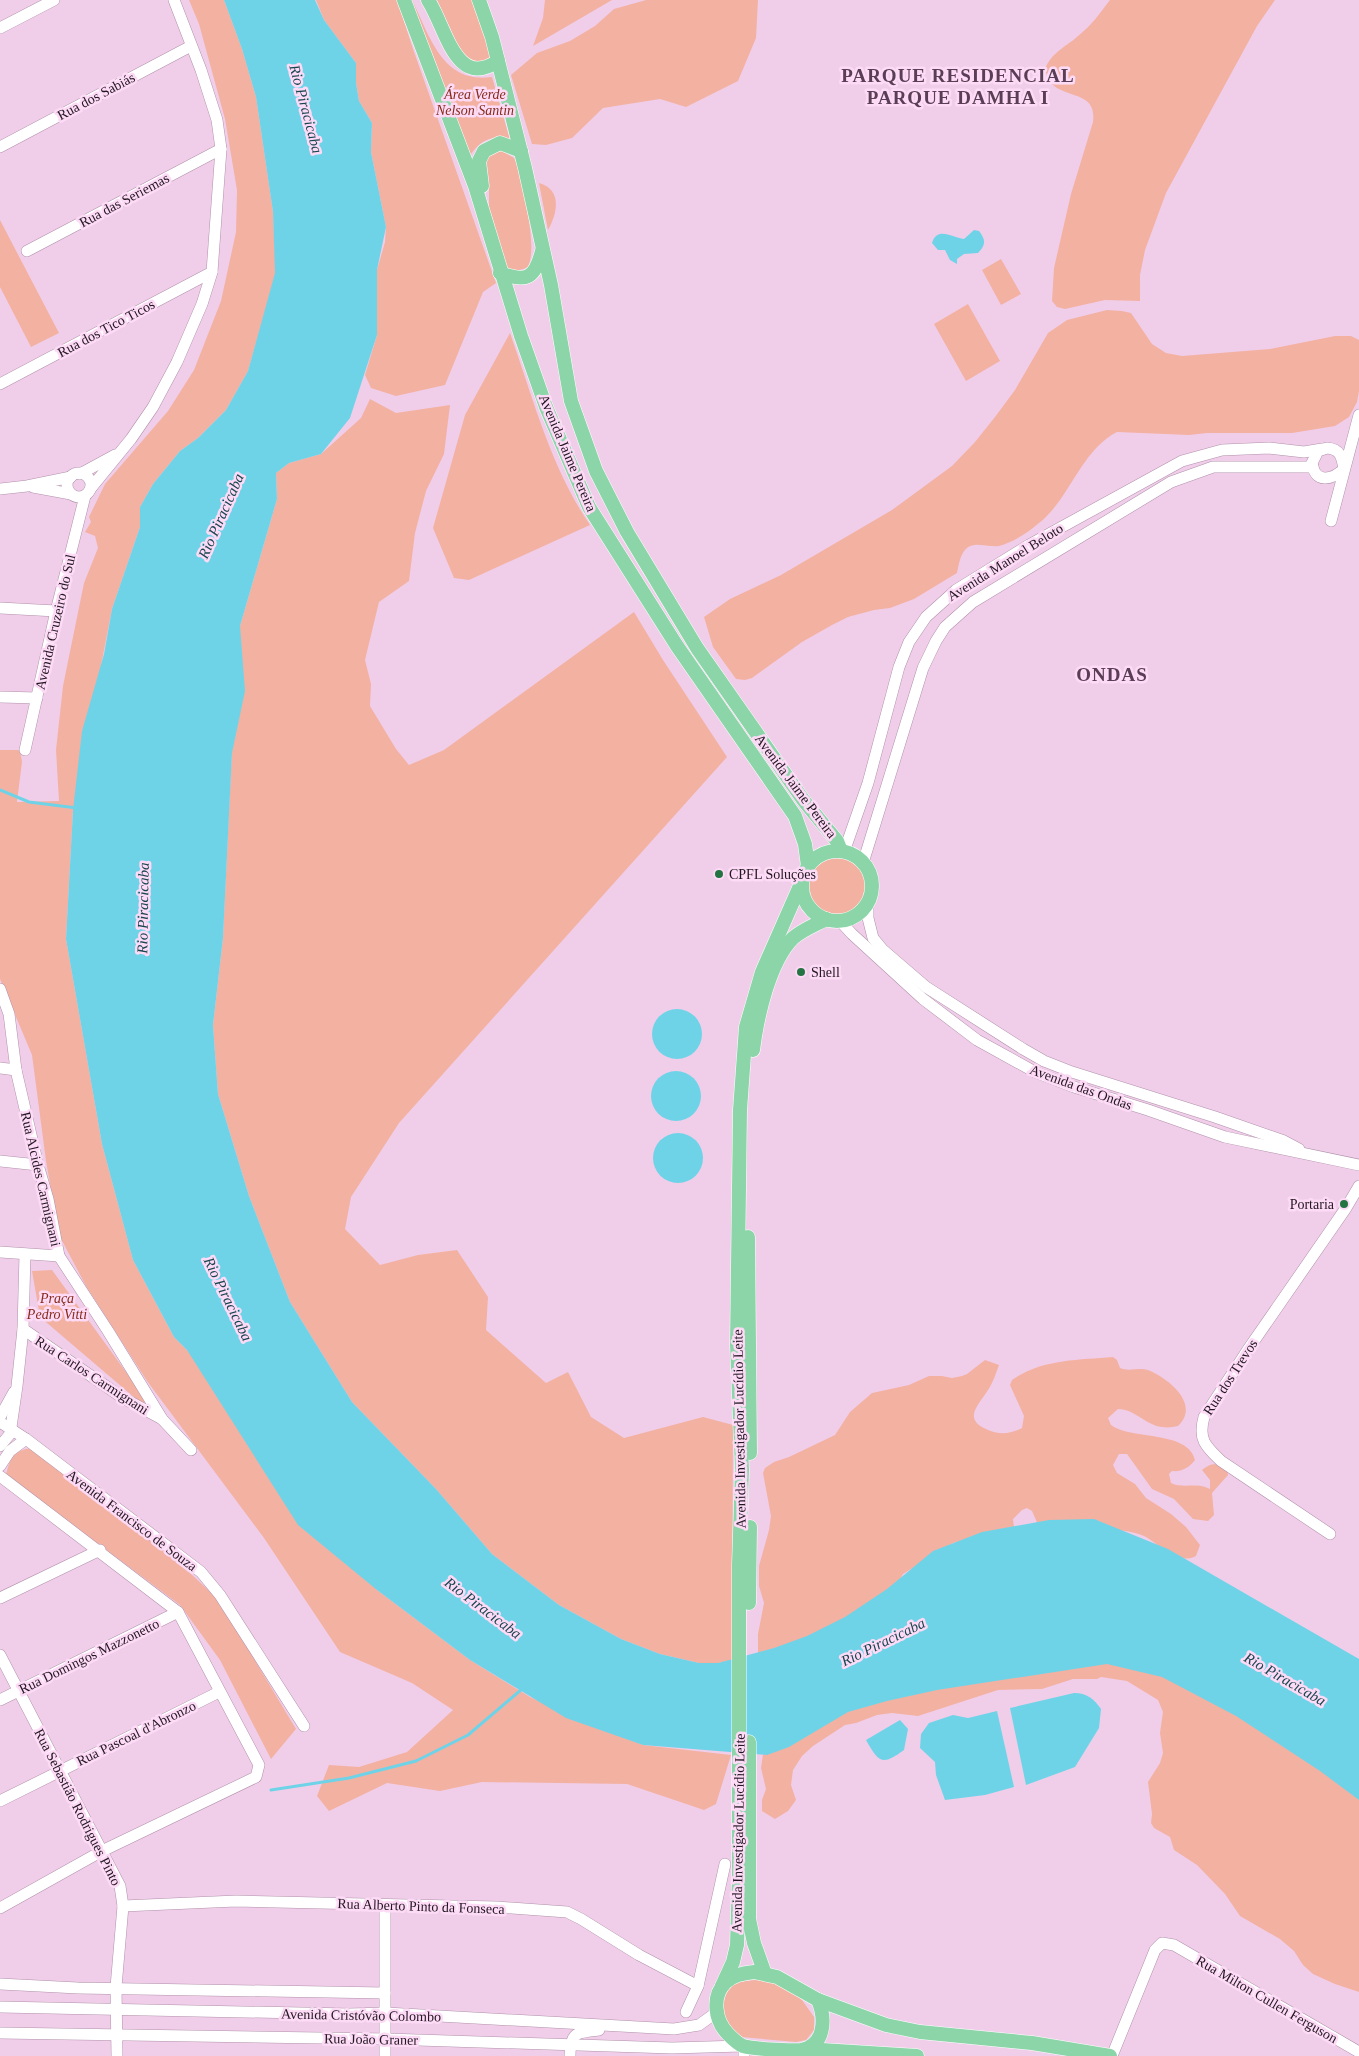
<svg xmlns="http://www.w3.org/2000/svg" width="1359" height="2056" font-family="Georgia,serif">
	<rect width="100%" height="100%" fill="#f0cee9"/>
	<g fill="#f3b1a2">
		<polygon points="189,0 224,0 242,49 256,97 273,212 276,273 248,371 226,410 198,438 180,451 153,484 140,507 140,527 112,609 73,810 66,939 102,1144 133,1260 174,1337 187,1350 377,1590 470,1660 530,1697 643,1745 731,1755 716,1804 704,1810 627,1784 482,1782 440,1791 387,1783 329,1811 317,1796 329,1765 359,1767 407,1752 453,1710 412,1683 340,1652 264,1538 147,1381 86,1286 59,1235 46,1161 32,1055 0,979 0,750 20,750 22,762 17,802 59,801 56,750 63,686 84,583 98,548 95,536 85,532 91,522 89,517 105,484 168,411 194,370 221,301 236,232 237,190 225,119 199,24"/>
		<polygon points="316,0 397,0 413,49 496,283 483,292 445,385 396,396 371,388 365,375 377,335 377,270 385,242 386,227 371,152 372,123 359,101 356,83 356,63 324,20"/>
		<path d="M411,0h1c18,36 30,84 80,77l18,63c-18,-6 -31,1 -40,16z"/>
		<polygon points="437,0 473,0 492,58 489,63 467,61 460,50"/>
		<polygon points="545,0 612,0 533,46 543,18"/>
		<polygon points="646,0 758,0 756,38 738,81 686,107 660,99 603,108 572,138 546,145 532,144 511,75 537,53 570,41 595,26 614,9"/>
		<path d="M1110,0h165l-18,26 -91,167 -21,57 -5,25v26l-35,-1 -40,9 -8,-2 -5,-6 2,-33 17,-74 22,-72c4,-31 -26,-23 -41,-38 -3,-4 -5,-9 -7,-14 5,-17 21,-23 33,-34 13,-10 22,-23 32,-36z"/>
		<path d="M502,151l12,7 4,9c5,25 20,78 10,100 -8,4 -13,4 -21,1l-18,-56v-26l-5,-18 2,-9 8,-6z"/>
		<path d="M539,183c24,7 18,31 9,47z"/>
		<polygon points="0,220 59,333 31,347 0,287"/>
		<polygon points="1001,259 1021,294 1001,305 982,270"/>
		<polygon points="968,304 1000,361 966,381 934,324"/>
		<path d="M1107,310l15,1 9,2 21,31 14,9 16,3 88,-7 65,-13h16l8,4v51l-2,11 -8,15 -14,9 -43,7h-85l-18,2 -72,-3c-36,18 -47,67 -78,91 -12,10 -25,19 -40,23 -6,1 -12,-1 -19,-1 -18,-2 -20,14 -23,28l-43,26 -24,9 -16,2 -26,7 -16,8 -30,17 -50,36 -7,2 -9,-1 -23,-32 -9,-30 26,-18 51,-24 111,-65 60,-44 23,-24 20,-25 20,-27 33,-57 19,-13z"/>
		<path d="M510,333c23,65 41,135 80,192l-121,55 -15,-2 -21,-50 32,-113z"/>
		<polygon points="370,399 396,413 450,405 444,454 426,491 415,533 409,581 379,602 365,660 371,684 370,706 396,749 409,765 444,750 634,612 663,660 727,757 399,1123 351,1197 345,1229 380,1265 418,1255 457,1250 488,1297 486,1330 546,1383 568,1372 591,1417 624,1438 703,1417 733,1425 732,1660 718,1663 699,1663 660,1654 621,1639 559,1605 492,1554 436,1489 352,1402 290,1302 249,1196 218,1094 213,1025 223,938 232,749 240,626 277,499 276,473 289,463 321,454 361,418"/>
		<circle cx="837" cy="887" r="29"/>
		<polygon points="52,1270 147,1401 142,1404 40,1317 32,1271"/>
		<path d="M1113,1357l4,3 3,8c9,4 19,-1 28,2 20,8 53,34 30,56 -5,1 -11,2 -16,1 -17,-2 -27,-18 -44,-18l-10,9 3,7c19,15 77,5 84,35 -6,8 -14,12 -23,11l-3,3 2,9c12,6 26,-1 39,6v-9l-8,-10c11,-8 14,-7 25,0l1,5 -16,18 2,22 -6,6 -15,-2 -19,-20 -22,-10 -25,-35h-8l-6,11 4,8 18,11 11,14 25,16 15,13 14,18 -4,11c-20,10 -36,-12 -52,-20 -22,-10 -79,-8 -105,-9l-7,-16 -5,-3 -5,2 -9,9 1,9 -61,15 -50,31 -4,7 -59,48 -82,24v-19l6,-31 -5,-17v-20l10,-36 2,-14 -8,-43 2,-5 9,-6 15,-5 46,-22 15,-23 22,-19 37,-8 20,-9h13l10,2 10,-2 5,-2 18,-14 14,5c-3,8 -6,18 -11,25 -10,16 -26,29 0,40 13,5 22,4 34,-2l2,-12 -14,-31 2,-5c30,-21 66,-20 101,-23z"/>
		<path d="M32,1448l145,113 41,38 78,130 -25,30 -51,-99 -40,-55 -174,-130c4,-17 8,-25 26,-27z"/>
		<polygon points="1149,1651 1359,1790 1359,1992 1335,1984 1313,1974 1303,1965 1294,1951 1280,1939 1240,1916 1225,1894 1197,1865 1174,1850 1170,1837 1154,1828 1151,1823 1152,1814 1148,1782 1160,1763 1163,1753 1160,1733 1163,1712 1158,1700 1127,1681 1101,1677 1097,1679 1073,1679 1042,1689 998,1690 918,1716 892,1713 877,1715 856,1723 845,1725 813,1746 802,1756 793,1770 791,1785 796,1800 788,1811 775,1819 762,1811 762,1800 766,1789 761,1768 763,1754 841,1698"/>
		<polygon points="764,1979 786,1987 802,2000 814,2017 814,2030 806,2040 796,2042 741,2037 731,2028 724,2016 723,2007 726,1990 737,1982"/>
	</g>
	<g fill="#6fd3e8">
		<polygon points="224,0 315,0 324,20 356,63 356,83 359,101 372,123 371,152 386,227 377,270 377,335 350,418 321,454 289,463 276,473 277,499 240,626 245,691 232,753 223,938 213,1025 218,1094 249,1196 290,1302 352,1402 436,1489 492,1554 559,1605 621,1639 660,1654 699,1663 718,1663 774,1648 807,1636 845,1617 887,1589 933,1551 982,1532 1049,1520 1094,1519 1168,1549 1359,1659 1359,1800 1320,1771 1236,1716 1162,1677 1107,1664 937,1690 887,1701 848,1712 789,1747 767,1755 643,1745 566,1718 470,1660 377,1590 298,1525 187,1350 174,1337 133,1260 102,1144 66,939 73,810 82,731 104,654 112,609 140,527 140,507 153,484 180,451 198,438 226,410 248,371 275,273 273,212 256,97 242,49"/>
		<path d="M974,230l5,1c7,9 7,14 -1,22l-14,1 -7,5v5l-7,-4 -5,-10h-7l-6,-7c5,-17 20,-6 32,-4z"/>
		<circle cx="677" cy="1034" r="25"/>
		<circle cx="676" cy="1096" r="25"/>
		<circle cx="678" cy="1158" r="25"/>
		<path d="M1074,1693c13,0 20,6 27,16l-2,19 -24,39 -49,18 -16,-77z"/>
		<polygon points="997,1711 1014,1787 985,1795 945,1800 936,1775 935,1762 920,1748 921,1734 929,1723 953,1715 968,1718"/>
		<path d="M900,1720l8,9 -4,21c-22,16 -25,13 -38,-10z"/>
	</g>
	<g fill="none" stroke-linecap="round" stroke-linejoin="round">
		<g stroke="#6fd3e8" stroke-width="3">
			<polyline points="0,790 29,802 77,808"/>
			<polyline points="271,1790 349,1778 416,1761 468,1735 522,1689"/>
		</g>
		<defs>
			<g id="minor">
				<polyline points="0,28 54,0"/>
				<polyline points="0,147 191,46"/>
				<polyline points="27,251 221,149"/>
				<polyline points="0,384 212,272"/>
				<path d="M1327,448c14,1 15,10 17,21 -12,11 -29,15 -32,-6l6,-12z"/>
				<circle cx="79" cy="485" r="12"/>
				<polyline points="80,474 115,455"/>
				<polyline points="33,487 71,494"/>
				<polyline points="91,488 131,439 153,407 177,362 202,304 212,272 221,149 217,120 201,70 174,0"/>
				<polyline points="0,489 27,486 71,477"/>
				<polyline points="1331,521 1359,415"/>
				<polyline points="0,608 56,611"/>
				<polyline points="0,697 37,698"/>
				<polyline points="25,750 56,611 85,496"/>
				<polyline points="844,852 868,783 899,667 909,642 926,617 956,590 1029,545 1182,461 1222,450 1269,448 1304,452 1322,449"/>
				<polyline points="863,863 923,668 936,641 945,627 973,602 1171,482 1213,467 1313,467"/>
				<polyline points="868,900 868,918 873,938 883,950 926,987 1023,1049 1044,1061 1072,1072 1215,1117 1284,1141 1299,1149"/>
				<polyline points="840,921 852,934 923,999 977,1040 1035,1072 1074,1087 1148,1110 1225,1137 1359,1165"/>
				<polyline points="0,989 9,1014 16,1070 38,1165 48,1199 59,1256 108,1331 162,1419 191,1450"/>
				<polyline points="0,1068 16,1070"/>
				<polyline points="0,1161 38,1165"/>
				<polyline points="0,1252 59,1256"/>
				<polyline points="23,1329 123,1398 162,1419"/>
				<polyline points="0,1417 14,1392"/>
				<polyline points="0,1422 26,1439 201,1572 220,1595 304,1726"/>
				<polyline points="0,1446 10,1434 17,1386 23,1329 25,1254"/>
				<polyline points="0,1466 10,1451 26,1439"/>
				<polyline points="0,1476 178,1612 259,1765 256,1777 102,1851 0,1908"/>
				<path d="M1330,1534l-109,-73c-16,-15 -23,-22 -17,-44l43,-66 99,-143 13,-22"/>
				<polyline points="0,1598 100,1550"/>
				<polyline points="0,1655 120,1886 123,1906 116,1987 117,2056"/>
				<polyline points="0,1700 178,1612"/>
				<polyline points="0,1801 219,1692"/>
				<polyline points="123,1906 236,1901 497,1907 567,1912 581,1919 639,1955 698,1986"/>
				<polyline points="385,1906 385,2056"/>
				<polyline points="0,1984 78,1988 385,1993"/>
				<polyline points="0,2007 349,2014 386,2013 674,2029 699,2025 717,2012"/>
				<polyline points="686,2012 698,1986 725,1864"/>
				<polyline points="0,2033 387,2039 672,2048 742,2046"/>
				<path d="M570,2056c0,-24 7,-24 29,-26"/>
				<polyline points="744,2056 744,2046"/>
				<polyline points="1112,2056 1155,1950 1162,1943 1174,1945 1359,2052"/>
			</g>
			<g id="major">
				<polyline points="404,0 475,186 521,336 546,407 589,507 677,646 795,816 805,844 808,866"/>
				<path d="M428,0c18,27 27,90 70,61"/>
				<polyline points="479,0 492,37 525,168 551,285 571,401 596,471 627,532 697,648 804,801 837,841 841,851"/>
				<polyline points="482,186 479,161 484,151 500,143 521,151"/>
				<path d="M500,273c27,10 35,5 42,-22"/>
				<circle cx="837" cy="886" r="35"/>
				<path d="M753,1050c4,-32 16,-88 40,-112 9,-8 22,-13 33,-19"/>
				<polyline points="748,1237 750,1453"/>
				<polyline points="749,1603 750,1527"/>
				<polyline points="749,1742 749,1919 754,1943 765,1974"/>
				<path d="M754,1972l23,5 41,23c8,19 7,46 -17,50 -12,1 -47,-1 -58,-4 -5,-2 -11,-8 -15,-12 -13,-13 -17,-38 -2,-52 7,-7 18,-9 28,-10z"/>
				<polyline points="722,1986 733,1962 737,1945 739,1877 739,1565 742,1470 737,1345 740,1110 746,1027 762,972 803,879"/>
				<polyline points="818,2000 886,2025 920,2032 1032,2043 1110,2056"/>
				<polyline points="806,2049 917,2056"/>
			</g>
		</defs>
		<use href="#minor" stroke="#b191ab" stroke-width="12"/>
		<use href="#major" stroke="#fff" stroke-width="15"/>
		<use href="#minor" stroke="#fff" stroke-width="11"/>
		<use href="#major" stroke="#8cd5a9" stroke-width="14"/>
	</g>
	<g fill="#247343" stroke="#fddbf6" stroke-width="2">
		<circle cx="719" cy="874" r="5"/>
		<circle cx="801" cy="972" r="5"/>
		<circle cx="1344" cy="1204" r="5"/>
	</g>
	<g text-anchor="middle" stroke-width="5" stroke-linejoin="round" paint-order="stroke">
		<g font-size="14" font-style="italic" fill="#852a19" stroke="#fddbf6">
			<text x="475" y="99">Área Verde<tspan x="475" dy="16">Nelson Santin</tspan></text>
			<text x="57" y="1303">Praça<tspan x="57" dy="16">Pedro Vitti</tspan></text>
		</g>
		<g font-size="14" fill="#221620" stroke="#fddbf6">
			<text transform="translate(96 96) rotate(-28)" y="5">Rua dos Sabiás</text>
			<text transform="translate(124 200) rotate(-28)" y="5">Rua das Seriemas</text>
			<text transform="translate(106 328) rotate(-28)" y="5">Rua dos Tico Ticos</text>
			<text transform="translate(568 453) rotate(67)" y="5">Avenida Jaime Pereira</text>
			<text transform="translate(1005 562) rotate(-32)" y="5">Avenida Manoel Beloto</text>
			<text transform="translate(55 622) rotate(-77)" y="5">Avenida Cruzeiro do Sul</text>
			<text transform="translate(796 786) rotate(53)" y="5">Avenida Jaime Pereira</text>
			<text transform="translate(1081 1087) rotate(20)" y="5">Avenida das Ondas</text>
			<text transform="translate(41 1179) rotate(77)" y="5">Rua Alcides Carmignani</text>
			<text transform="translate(92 1375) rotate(33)" y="5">Rua Carlos Carmignani</text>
			<text transform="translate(1230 1377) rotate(-57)" y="5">Rua dos Trevos</text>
			<text transform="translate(739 1429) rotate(-91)" y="5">Avenida Investigador Lucídio Leite</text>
			<text transform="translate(132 1520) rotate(37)" y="5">Avenida Francisco de Souza</text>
			<text transform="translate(89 1656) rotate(-26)" y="5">Rua Domingos Mazzonetto</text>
			<text transform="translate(136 1733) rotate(-26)" y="5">Rua Pascoal d'Abronzo</text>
			<text transform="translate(78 1807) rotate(63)" y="5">Rua Sebastião Rodrigues Pinto</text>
			<text transform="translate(738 1833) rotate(-89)" y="5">Avenida Investigador Lucídio Leite</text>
			<text transform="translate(421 1906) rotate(2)" y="5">Rua Alberto Pinto da Fonseca</text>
			<text transform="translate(1267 1999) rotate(30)" y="5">Rua Milton Cullen Ferguson</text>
			<text transform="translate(361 2015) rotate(1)" y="5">Avenida Cristóvão Colombo</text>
			<text transform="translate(371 2039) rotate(1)" y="5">Rua João Graner</text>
		</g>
		<g font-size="14" fill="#221620" stroke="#fddbf6" text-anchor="start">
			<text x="729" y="879">CPFL Soluções</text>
			<text x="811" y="977">Shell</text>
			<text x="1334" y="1209" text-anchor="end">Portaria</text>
		</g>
		<g font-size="15" font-style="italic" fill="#18464f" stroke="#fddbf6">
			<text transform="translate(306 109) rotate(75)" y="5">Rio Piracicaba</text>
			<text transform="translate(221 516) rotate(-66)" y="5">Rio Piracicaba</text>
			<text transform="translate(143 908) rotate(-89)" y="5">Rio Piracicaba</text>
			<text transform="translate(228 1299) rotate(64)" y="5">Rio Piracicaba</text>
			<text transform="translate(483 1608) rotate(37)" y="5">Rio Piracicaba</text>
			<text transform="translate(883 1642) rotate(-26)" y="5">Rio Piracicaba</text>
			<text transform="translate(1285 1679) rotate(30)" y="5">Rio Piracicaba</text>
		</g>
		<g font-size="19" font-weight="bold" letter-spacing="1" fill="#5a3e55" stroke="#fddbf6">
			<text x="958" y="82">PARQUE RESIDENCIAL<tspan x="958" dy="22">PARQUE DAMHA I</tspan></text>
			<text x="1112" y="681">ONDAS</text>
		</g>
	</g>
</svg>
